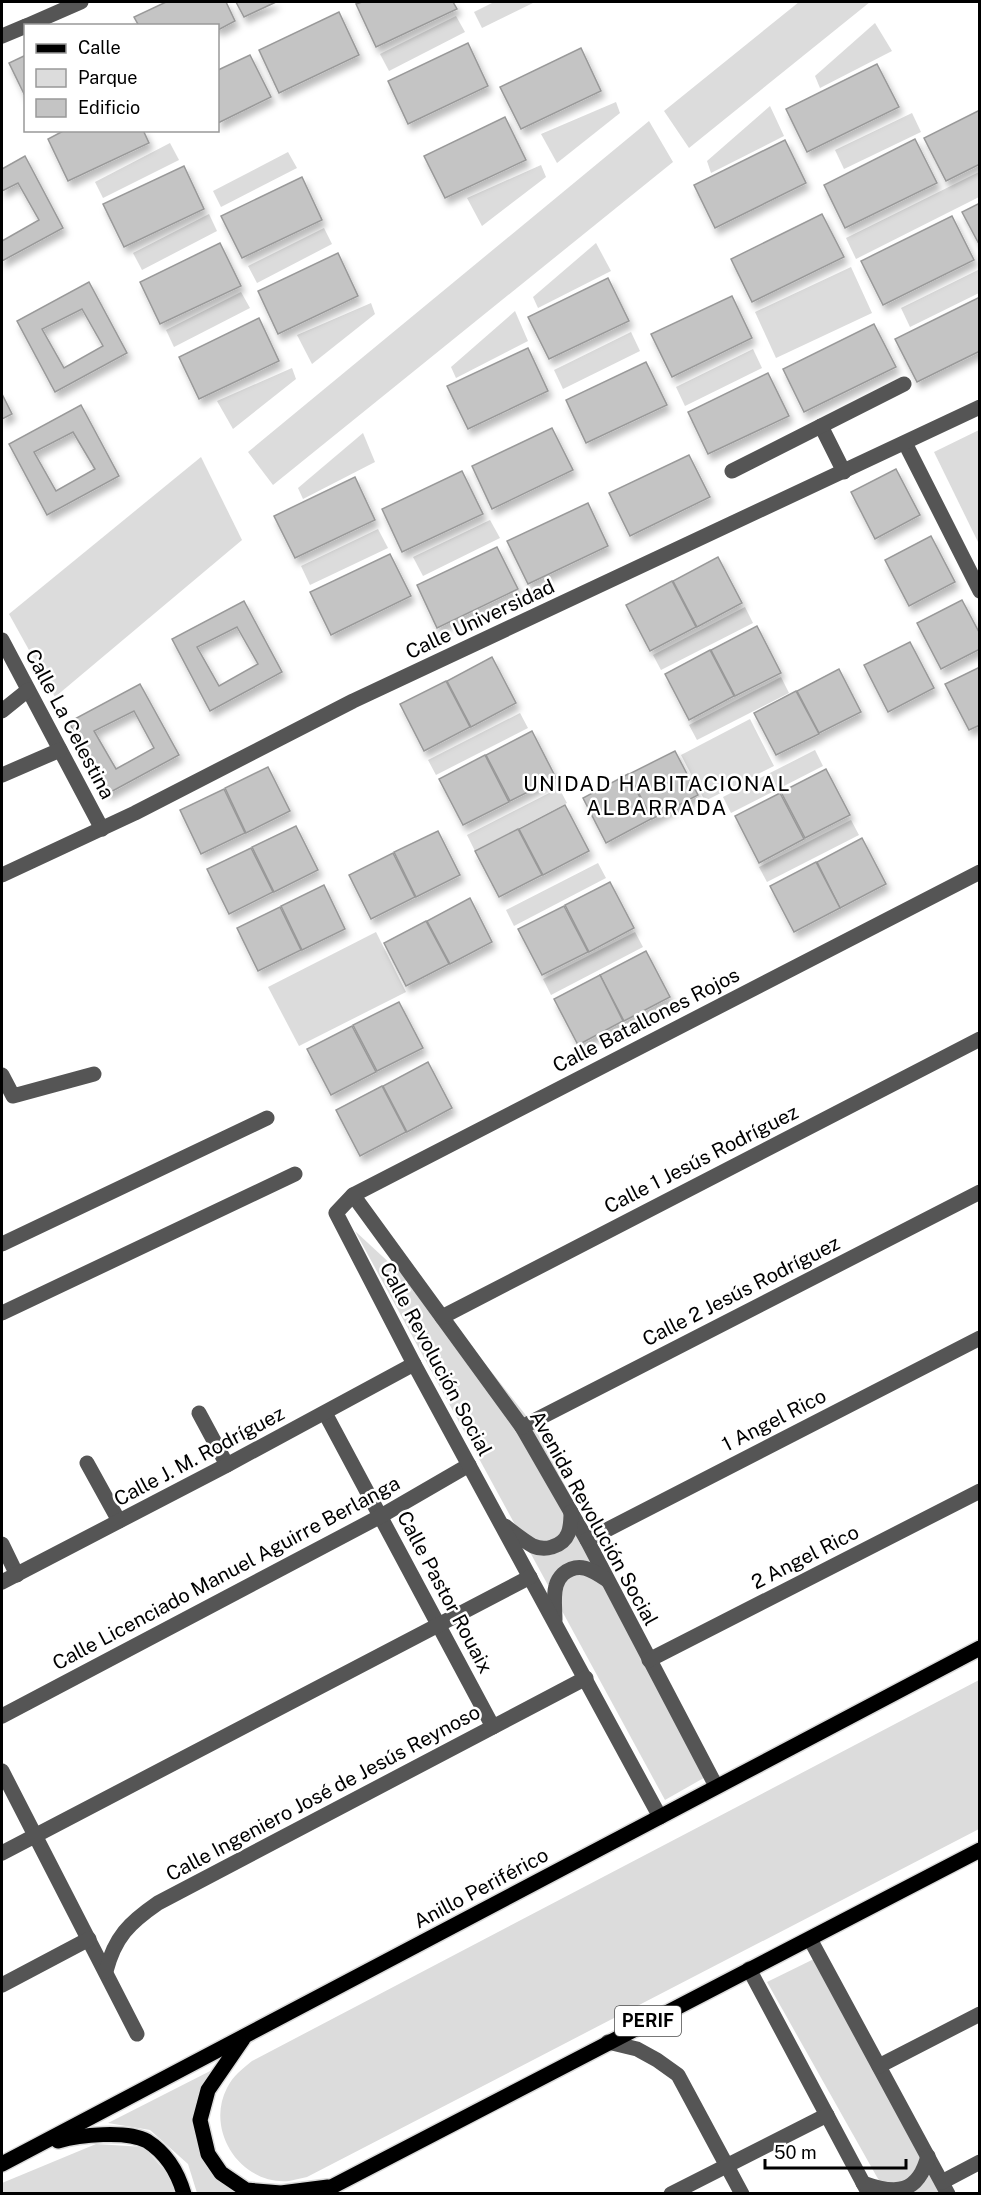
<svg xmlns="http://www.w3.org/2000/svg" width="981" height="2195" font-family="'Public Sans',sans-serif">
	<defs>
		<filter id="shadow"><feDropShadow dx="3.5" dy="6" stdDeviation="3" flood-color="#0004"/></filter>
	</defs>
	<rect width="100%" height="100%" fill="#fff"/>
	<g fill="#dcdcdc">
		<polygon points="494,2 535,2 482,28 474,12"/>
		<polygon points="799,2 870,2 689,148 664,111"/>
		<polygon points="456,16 465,32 389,71 380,54"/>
		<polygon points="875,23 892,51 820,88 815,76"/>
		<polygon points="616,102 620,113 557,163 541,134"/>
		<polygon points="770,106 784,136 711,173 707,161"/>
		<polygon points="912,113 921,132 844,169 835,150"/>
		<polygon points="649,121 673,162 273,485 248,452"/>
		<polygon points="170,143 179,160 103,198 95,182"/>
		<polygon points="288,152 297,168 221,207 213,191"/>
		<polygon points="541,165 546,177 482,226 467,198"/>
		<polygon points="979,172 979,197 856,259 846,238"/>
		<polygon points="209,214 217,231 142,270 133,253"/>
		<polygon points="324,228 332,244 257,283 248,266"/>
		<polygon points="596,243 611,271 538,308 533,297"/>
		<polygon points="851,267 872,313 776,358 755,312"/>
		<polygon points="978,270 979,293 910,327 901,308"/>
		<polygon points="241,292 250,308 174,347 166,330"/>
		<polygon points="371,303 375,314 312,364 297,335"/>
		<polygon points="515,311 528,341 456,378 451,367"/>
		<polygon points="631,332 640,351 563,389 554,370"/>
		<polygon points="753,349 762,368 685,406 676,387"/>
		<polygon points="292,368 296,379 233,429 217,401"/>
		<polygon points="979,430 979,544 934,452"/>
		<polygon points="363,433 375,462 303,499 298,488"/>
		<polygon points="201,457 242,540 55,697 9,614"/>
		<polygon points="490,520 500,538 423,576 413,557"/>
		<polygon points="378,529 388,548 310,585 301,566"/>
		<polygon points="745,607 753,623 661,670 653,655"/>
		<polygon points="781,677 789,693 697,740 689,725"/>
		<polygon points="520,713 528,728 436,775 428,760"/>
		<polygon points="750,719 774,766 705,801 681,755"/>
		<polygon points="815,750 823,766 731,813 723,797"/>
		<polygon points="559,788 567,803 475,851 467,835"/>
		<polygon points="851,820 859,835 767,882 759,867"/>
		<polygon points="598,863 606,878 514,926 506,910"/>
		<polygon points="376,932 406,992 299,1046 268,987"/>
		<polygon points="635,932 643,947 551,995 543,979"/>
		<polygon points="355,1231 448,1317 532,1423 716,1771 665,1800"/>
		<path d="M979,1680v149l-672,348c-6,1 -12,3 -18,4 -49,4 -84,-51 -62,-93 6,-12 15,-19 25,-27z"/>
		<polygon points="818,1957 946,2193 886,2193 767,1982"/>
		<polygon points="218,2067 206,2088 207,2159 238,2193 197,2193 188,2164 150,2130 108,2123"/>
		<polygon points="96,2144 144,2147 173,2180 175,2193 2,2194 2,2183"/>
	</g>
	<g fill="#c4c4c4" stroke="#999" stroke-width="1.5" fill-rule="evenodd" filter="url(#shadow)">
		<polygon points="166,2 226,2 235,21 218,30 218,26 139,26 134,17"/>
		<polygon points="236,2 276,2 244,17"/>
		<polygon points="362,2 453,2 457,9 376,47 356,4"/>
		<polygon points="339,12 359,55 279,93 259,50"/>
		<polygon points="468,43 488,86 408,124 388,81"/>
		<polygon points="581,48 601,91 521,129 500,87"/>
		<polygon points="26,55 26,98 9,63"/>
		<polygon points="250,55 271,97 218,123 218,70"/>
		<polygon points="877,64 899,107 807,152 786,109"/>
		<polygon points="980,110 980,164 946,181 924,138"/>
		<polygon points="505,117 526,160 445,198 424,156"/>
		<polygon points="65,130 143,130 149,143 68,181 48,139"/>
		<polygon points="915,139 937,183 845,228 824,185"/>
		<polygon points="785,140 806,183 715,228 694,185"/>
		<polygon points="25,156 63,228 2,261 2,241 39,220 18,183 2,191 2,169"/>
		<polygon points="184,166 204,209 124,247 103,204"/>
		<polygon points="302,177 322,220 242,258 221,216"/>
		<polygon points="980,203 980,246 962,212"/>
		<polygon points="822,214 844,257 752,302 731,259"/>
		<polygon points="952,216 974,260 883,305 861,261"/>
		<polygon points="220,243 241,286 160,324 140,282"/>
		<polygon points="338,253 358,296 278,334 258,291"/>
		<polygon points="608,278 629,321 549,359 528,317"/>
		<path d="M89,282l38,71 -72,39 -38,-71zM82,309l21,37 -39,22 -22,-39z"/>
		<polygon points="732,296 752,338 672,377 651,334"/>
		<polygon points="980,297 980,351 917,382 895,339"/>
		<polygon points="259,318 279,361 199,399 179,357"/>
		<polygon points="874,324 896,367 804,412 783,369"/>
		<polygon points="528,348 548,391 468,429 447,386"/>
		<polygon points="646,362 667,405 586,443 566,400"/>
		<polygon points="768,373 789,416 708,454 688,412"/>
		<polygon points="2,394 12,414 2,419"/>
		<path d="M81,405l38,71 -72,39 -38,-71zM73,432l22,37 -39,22 -22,-39z"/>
		<polygon points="552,428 573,470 492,509 472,466"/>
		<polygon points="689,455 710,497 630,536 609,493"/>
		<polygon points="896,469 920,515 875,539 851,492"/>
		<polygon points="462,471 483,514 402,552 382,509"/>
		<polygon points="355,477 375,520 295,558 274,516"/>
		<polygon points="588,503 608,546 528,584 507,541"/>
		<polygon points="931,536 955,582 909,606 885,560"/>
		<polygon points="497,547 518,589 437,628 417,585"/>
		<polygon points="390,554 411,596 331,635 310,592"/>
		<polygon points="718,557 742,603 697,627 673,581"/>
		<polygon points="672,581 696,627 650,651 626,605"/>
		<polygon points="962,600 980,634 980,649 941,669 917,623"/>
		<path d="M244,601l38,71 -72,39 -38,-72zM237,627l21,37 -39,22 -22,-39z"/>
		<polygon points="757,626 781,673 735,696 711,650"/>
		<polygon points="910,642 934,688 888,712 864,665"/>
		<polygon points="710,650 734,696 689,720 665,674"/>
		<polygon points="492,657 516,703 471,727 447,681"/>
		<polygon points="980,667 980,725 969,730 945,684"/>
		<polygon points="839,669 861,712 819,733 797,691"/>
		<polygon points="446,681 470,727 424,751 400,704"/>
		<path d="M140,684l39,71 -72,39 -38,-72zM134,711l20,37 -38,21 -22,-38z"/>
		<polygon points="796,691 819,734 776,755 754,713"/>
		<polygon points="532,731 556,778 510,801 486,755"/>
		<polygon points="675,751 698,795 652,819 629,774"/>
		<polygon points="485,755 509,802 463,825 439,779"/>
		<polygon points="268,767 290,811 246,833 225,788"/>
		<polygon points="826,769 850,815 805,838 781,792"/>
		<polygon points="628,774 651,819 606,843 583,798"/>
		<polygon points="224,789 245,833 201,854 180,810"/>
		<polygon points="780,793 804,839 759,863 735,816"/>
		<polygon points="565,805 589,851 543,875 519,829"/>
		<polygon points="296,826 318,870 274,892 252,847"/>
		<polygon points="518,829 542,875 499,897 475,851"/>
		<polygon points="438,831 460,875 416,897 394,852"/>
		<polygon points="862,838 886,884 840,908 817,862"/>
		<polygon points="251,848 273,892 229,914 207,869"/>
		<polygon points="393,853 415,897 371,919 349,875"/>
		<polygon points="816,862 840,908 794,932 770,886"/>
		<polygon points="610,882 634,928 589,952 565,905"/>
		<polygon points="324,885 345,929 302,950 281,906"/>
		<polygon points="470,898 492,942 450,964 427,921"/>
		<polygon points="564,906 588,952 542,975 518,929"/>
		<polygon points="280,907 301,950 258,971 237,928"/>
		<polygon points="426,921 449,964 406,986 384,943"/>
		<polygon points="646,951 670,997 624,1021 600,975"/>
		<polygon points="600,975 623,1021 578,1045 554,999"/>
		<polygon points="399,1002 423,1048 377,1071 353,1025"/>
		<polygon points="352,1026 376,1072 331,1095 307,1049"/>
		<polygon points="428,1062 452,1108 407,1132 383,1086"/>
		<polygon points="382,1086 406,1132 360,1156 336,1110"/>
	</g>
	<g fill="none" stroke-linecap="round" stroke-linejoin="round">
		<defs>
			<g id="major">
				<polyline points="243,2039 208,2090 200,2120 208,2154 221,2173 246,2190 281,2193 328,2187"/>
				<path d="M58,2141c21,-6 69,-11 89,0 19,12 31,32 37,53"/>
				<polyline points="2,2164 980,1648"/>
				<polyline points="318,2194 980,1850"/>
			</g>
		</defs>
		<use href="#major" stroke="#dbdbdb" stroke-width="18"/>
		<g stroke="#555" stroke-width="15">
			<polyline points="26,26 81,2"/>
			<polyline points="2,36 26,26"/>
			<polyline points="821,426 844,472"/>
			<polyline points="905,443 980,591"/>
			<polyline points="732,471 904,384"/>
			<polyline points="2,640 102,829"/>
			<polyline points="2,711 28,690"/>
			<polyline points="2,775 60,750"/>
			<polyline points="2,875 135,813 353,701 980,407"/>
			<polyline points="2,1075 13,1096 94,1074"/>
			<polyline points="353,1195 522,1427 587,1540 716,1786"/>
			<polyline points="2,1244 267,1118"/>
			<polyline points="2,1313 295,1174"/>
			<polyline points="442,1317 980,1039"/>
			<polyline points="199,1413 227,1465"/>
			<polyline points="325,1413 493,1727"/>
			<polyline points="522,1427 980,1192"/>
			<polyline points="87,1463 119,1521"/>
			<path d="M505,1526c9,7 19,15 28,20 7,3 13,3 19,1 18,-5 19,-20 19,-35"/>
			<polyline points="587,1540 980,1338"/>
			<polyline points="2,1544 17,1575"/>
			<polyline points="2,1582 227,1465 414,1364"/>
			<path d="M555,1620c0,-10 -2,-24 1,-34 1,-5 4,-9 7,-12 16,-13 29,-4 44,6"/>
			<polyline points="649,1660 980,1491"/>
			<polyline points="2,1716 381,1516 469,1465"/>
			<polyline points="2,1771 137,2034"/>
			<polyline points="660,1817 414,1364 336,1213 353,1195 980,872"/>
			<polyline points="2,1853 530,1577"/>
			<polyline points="810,1939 948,2194"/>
			<polyline points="749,1969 869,2194"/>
			<path d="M106,1971c9,-34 23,-48 52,-68l428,-225"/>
			<polyline points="2,1985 89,1939"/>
			<polyline points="608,2042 637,2049 657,2060 678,2075 742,2194"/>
			<polyline points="879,2066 980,2014"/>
			<polyline points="942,2182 980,2162"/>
			<path d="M863,2183c33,12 55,11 65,-27"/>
			<polyline points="671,2194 827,2115"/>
		</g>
		<use href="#major" stroke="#000" stroke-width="15"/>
	</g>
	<g text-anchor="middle" stroke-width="5" stroke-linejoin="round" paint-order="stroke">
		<rect fill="#fff" stroke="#4c4c4c" stroke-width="1.5" x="615" y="2006" width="66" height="30" rx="4.5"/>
		<g font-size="18" font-weight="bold" fill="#000">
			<text x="648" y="2027">PERIF</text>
		</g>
		<g font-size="20" fill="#000" stroke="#fff">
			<text transform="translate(480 619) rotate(-25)" y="7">Calle Universidad</text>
			<text transform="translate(70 724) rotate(62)" y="7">Calle La Celestina</text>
			<text transform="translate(646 1020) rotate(-27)" y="7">Calle Batallones Rojos</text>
			<text transform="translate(701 1159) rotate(-27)" y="7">Calle 1 Jesús Rodríguez</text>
			<text transform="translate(741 1291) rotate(-27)" y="7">Calle 2 Jesús Rodríguez</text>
			<text transform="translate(436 1359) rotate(62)" y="7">Calle Revolución Social</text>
			<text transform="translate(774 1420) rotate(-27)" y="7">1 Angel Rico</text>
			<text transform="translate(199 1456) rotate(-28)" y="7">Calle J. M. Rodríguez</text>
			<text transform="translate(594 1518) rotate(61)" y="7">Avenida Revolución Social</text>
			<text transform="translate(805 1557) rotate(-27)" y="7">2 Angel Rico</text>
			<text transform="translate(226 1573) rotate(-28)" y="7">Calle Licenciado Manuel Aguirre Berlanga</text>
			<text transform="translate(445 1592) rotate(62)" y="7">Calle Pastor Rouaix</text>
			<text transform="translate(323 1793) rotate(-28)" y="7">Calle Ingeniero José de Jesús Reynoso</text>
			<text transform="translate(481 1888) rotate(-28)" y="7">Anillo Periférico</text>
		</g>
		<g font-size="21" letter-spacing="1.5" fill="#000" stroke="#fff">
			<text x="657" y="791">UNIDAD HABITACIONAL<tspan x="657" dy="24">ALBARRADA</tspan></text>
		</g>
	</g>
	<rect width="981" height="2195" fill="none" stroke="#000000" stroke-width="6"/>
	<rect x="24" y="24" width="195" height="108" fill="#ffffff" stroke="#999999" stroke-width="1.5"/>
	<rect x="36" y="44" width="30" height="9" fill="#000000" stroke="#999999" stroke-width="1.5"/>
	<text x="78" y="54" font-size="18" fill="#000000">Calle</text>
	<rect x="36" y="69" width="30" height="18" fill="#dcdcdc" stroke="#999999" stroke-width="1.5"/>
	<text x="78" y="84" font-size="18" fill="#000000">Parque</text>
	<rect x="36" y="99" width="30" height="18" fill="#c4c4c4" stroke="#999999" stroke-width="1.5"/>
	<text x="78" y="114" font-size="18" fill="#000000">Edificio</text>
	<path d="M765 2159v9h141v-9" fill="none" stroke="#000000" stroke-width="3"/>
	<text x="774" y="2159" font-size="18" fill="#000000" stroke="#ffffff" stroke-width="4.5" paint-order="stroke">50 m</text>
</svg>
